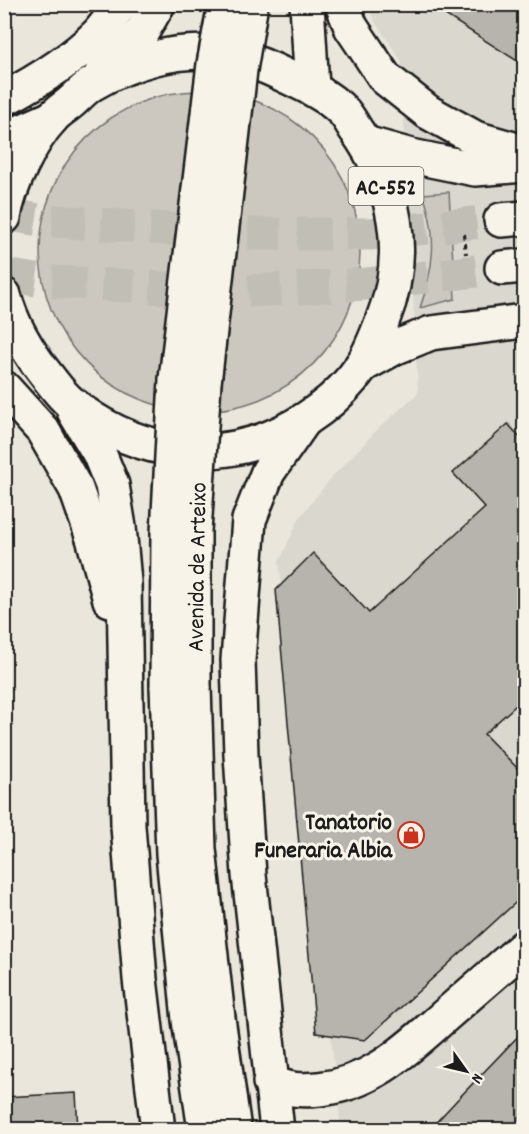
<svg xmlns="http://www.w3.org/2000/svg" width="529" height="1134" font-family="Dekko,sans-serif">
	<rect width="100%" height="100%" fill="#eae6dc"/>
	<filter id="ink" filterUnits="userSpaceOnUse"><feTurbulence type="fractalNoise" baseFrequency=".0167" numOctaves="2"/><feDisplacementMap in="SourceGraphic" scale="12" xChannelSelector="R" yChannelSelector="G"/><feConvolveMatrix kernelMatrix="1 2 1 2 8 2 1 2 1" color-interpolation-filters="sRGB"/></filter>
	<g filter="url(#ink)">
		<polygon fill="#dad7ce" points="368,5 524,5 524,1129 341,1129 279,562 300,517 332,477 378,429 418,393 401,60 375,22"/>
		<g fill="#ccc8c0" stroke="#74726e" stroke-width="1.5">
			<circle cx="200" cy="251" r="160"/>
			<path d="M449,192l6,107 -35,9c14,-40 18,-73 3,-114z"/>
		</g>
		<g fill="#b6b4ac" stroke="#1c1c1c" stroke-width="1.5">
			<polygon points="428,4 525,4 525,66"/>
			<polygon points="508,424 525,443 525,697 484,734 525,776 525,894 365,1040 316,1033 276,590 313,553 369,613 485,508 453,473"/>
			<polygon points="525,1029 525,1130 429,1130 456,1101"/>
			<polygon points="76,1093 78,1130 4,1130 4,1097"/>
		</g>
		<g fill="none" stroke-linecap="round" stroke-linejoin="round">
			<g stroke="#c1beb6" stroke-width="33" stroke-dasharray="33 16" stroke-linecap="butt">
				<polyline points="4,214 40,220 240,234 370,234 501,220"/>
				<polyline points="4,275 42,281 234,292 367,284 502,268"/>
			</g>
			<defs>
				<g id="minor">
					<polyline points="365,143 411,156 475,169 524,165"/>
					<polyline points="361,366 394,348 431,333 524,321"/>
					<path d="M270,1082c17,8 31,9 49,7 54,-5 90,-42 129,-76 25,-22 51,-44 76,-66"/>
				</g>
				<g id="secondary">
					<polyline points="501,220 524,218"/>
					<polyline points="502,268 524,266"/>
				</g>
				<g id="primary">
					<polyline points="307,4 312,88"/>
					<polyline points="342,4 351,27 385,78 428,112 475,138 524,152"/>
					<polyline points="102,72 142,32 158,4"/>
					<path d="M4,99c34,-18 67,-38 94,-65 8,-9 16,-20 23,-30"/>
					<polyline points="4,139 52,118"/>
					<path d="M4,217c5,-31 26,-75 48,-99 5,-6 12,-10 18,-15 7,-6 14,-14 22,-19 37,-22 87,-37 130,-30 22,3 46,13 66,23 19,9 40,19 55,34 5,5 9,13 13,19 40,56 53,124 27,189 -6,16 -13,34 -22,48 -22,32 -57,57 -92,71 -68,27 -142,11 -198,-35 -9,-7 -16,-17 -23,-26 -20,-25 -36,-51 -44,-82"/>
					<polyline points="4,388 43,431 76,489 93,538 110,600"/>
					<polyline points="74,411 99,453 112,485 119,527 124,582 128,826 140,979 158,1130"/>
					<polyline points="167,686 173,854 189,1020 205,1130"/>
					<polyline points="194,686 199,849 218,1018 234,1130"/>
					<polyline points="277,1130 249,875 241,755 238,660 249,520 268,472 303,422"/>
				</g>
			</defs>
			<use href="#minor" stroke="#1c1c1c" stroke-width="38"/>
			<use href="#secondary" stroke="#1c1c1c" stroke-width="38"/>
			<use href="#primary" stroke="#1c1c1c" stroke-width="38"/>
			<polyline stroke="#1c1c1c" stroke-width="4" stroke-dasharray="4.5 4.5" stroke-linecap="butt" points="464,234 466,254"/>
			<use href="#minor" stroke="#f7f3e8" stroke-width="33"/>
			<use href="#secondary" stroke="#f7f3e8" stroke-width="33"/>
			<use href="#primary" stroke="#f7f3e8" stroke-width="33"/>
			<defs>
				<g id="primary-bridge">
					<polyline points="167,686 168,533 176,379 214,64 225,4"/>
					<polyline points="194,686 194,531 204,383 240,70 251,4"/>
				</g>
			</defs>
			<use href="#primary-bridge" stroke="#1c1c1c" stroke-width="38" stroke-linecap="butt"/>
			<use href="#primary-bridge" stroke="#f7f3e8" stroke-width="33"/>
		</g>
	</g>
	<defs>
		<symbol id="shop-ring" viewBox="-11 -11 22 22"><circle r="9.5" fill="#f7f3e8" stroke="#c8321e" stroke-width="1.5"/><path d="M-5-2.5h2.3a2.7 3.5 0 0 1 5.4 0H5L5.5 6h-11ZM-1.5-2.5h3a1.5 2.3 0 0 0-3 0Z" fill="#c8321e"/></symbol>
	</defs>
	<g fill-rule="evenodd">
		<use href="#shop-ring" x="396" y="820" width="30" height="30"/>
	</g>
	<g text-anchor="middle" stroke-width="6" stroke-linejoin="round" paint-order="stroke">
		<rect fill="#f7f3e8" stroke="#5e5c59" stroke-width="1.5" x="348.5" y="167" width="75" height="38" rx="4.5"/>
		<g font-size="22" font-weight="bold" fill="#1c1c1c">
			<text x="386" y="194">AC-552</text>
		</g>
		<g font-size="24" fill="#1c1c1c" stroke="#f7f3e8">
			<text transform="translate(196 567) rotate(-89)" y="8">Avenida de Arteixo</text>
		</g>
		<g font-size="24" font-weight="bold" fill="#1c1c1c" stroke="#f7f3e8" text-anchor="end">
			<text x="392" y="829">Tanatorio<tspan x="392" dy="28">Funeraria Albia</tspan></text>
		</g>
	</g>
	<rect width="529" height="1134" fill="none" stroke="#f7f3e8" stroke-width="24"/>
	<rect x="12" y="12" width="505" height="1110" fill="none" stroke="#1c1c1c" stroke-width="2" filter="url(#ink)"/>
	<g transform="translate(466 1071) rotate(124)" stroke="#f7f3e8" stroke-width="4.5" paint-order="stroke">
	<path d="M0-4.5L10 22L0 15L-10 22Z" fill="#1c1c1c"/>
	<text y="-9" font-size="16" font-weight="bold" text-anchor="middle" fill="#1c1c1c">N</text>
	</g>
</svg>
